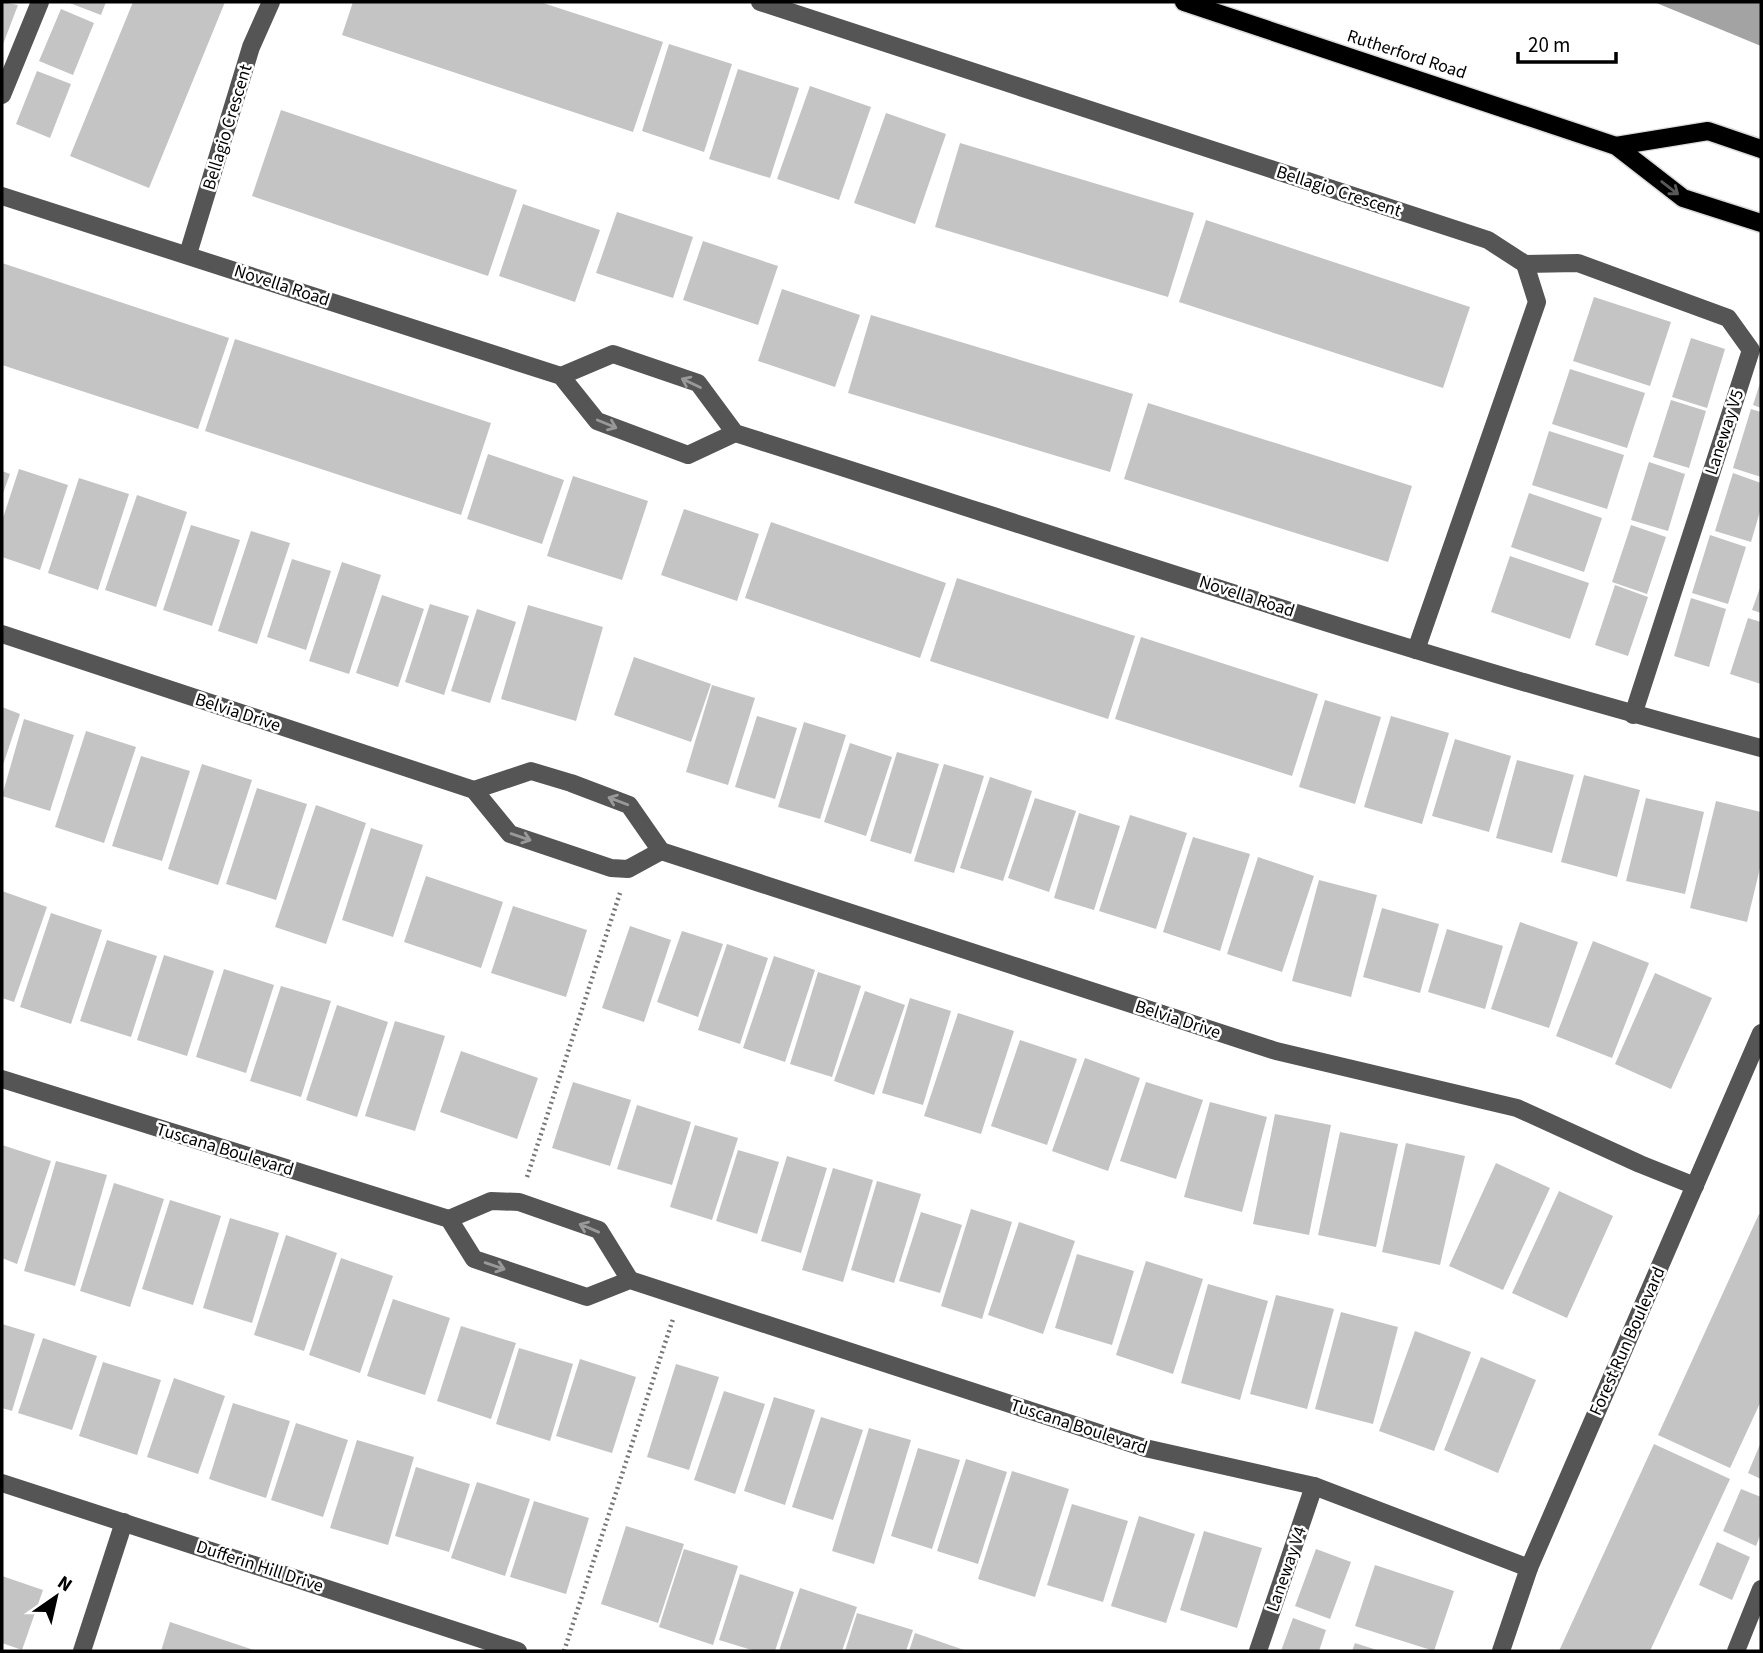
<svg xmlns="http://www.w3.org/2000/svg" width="1763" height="1653" font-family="'Source Sans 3',sans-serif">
	<rect width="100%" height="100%" fill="#fff"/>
	<polygon fill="#a3a3a3" points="1654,2 1761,2 1761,46"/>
	<g fill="#c4c4c4">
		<polygon points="2,2 18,5 2,47"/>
		<polygon points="67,2 106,2 101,15"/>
		<polygon points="133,2 225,2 149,188 70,156"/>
		<polygon points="353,2 540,2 663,42 633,132 342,35"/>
		<polygon points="61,9 94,23 73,75 39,61"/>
		<polygon points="669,44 732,64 704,152 642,131"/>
		<polygon points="738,69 799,88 770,178 709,159"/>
		<polygon points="37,71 71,84 50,138 16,124"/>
		<polygon points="810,86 871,107 839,200 777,179"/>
		<polygon points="281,110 517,190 488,276 252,196"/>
		<polygon points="886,113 946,134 915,224 854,203"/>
		<polygon points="960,143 1194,213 1168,297 935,227"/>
		<polygon points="523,204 600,230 575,302 499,276"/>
		<polygon points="617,212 693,237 673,298 596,273"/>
		<polygon points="1206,220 1470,307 1443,388 1179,302"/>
		<polygon points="703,241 778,266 758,325 683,300"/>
		<polygon points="2,263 229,338 198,429 2,365"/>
		<polygon points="782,289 860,315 835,387 758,361"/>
		<polygon points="1594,297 1671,322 1650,386 1573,361"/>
		<polygon points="871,315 1133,394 1110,472 848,393"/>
		<polygon points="1691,338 1725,349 1707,408 1672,397"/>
		<polygon points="235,339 491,423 461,515 205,431"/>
		<polygon points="1570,369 1645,393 1627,448 1552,424"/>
		<polygon points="1761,380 1761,408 1753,405"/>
		<polygon points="1671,400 1706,411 1689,468 1653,457"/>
		<polygon points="1148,403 1412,486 1388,562 1124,479"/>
		<polygon points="1751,409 1761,412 1761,477 1733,468"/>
		<polygon points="1549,431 1624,455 1607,509 1532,485"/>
		<polygon points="488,454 564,480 542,544 467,519"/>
		<polygon points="1649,462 1685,474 1668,531 1631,520"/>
		<polygon points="19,469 68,485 40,570 2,557 2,521"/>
		<polygon points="2,471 10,474 2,496"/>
		<polygon points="1733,473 1761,483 1761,508 1751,542 1715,531"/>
		<polygon points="573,476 648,501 622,580 547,556"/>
		<polygon points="79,478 129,494 98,590 48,573"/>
		<polygon points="1529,493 1602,518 1584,572 1511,547"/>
		<polygon points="137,495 187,512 156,607 105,590"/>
		<polygon points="684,509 759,534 737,601 661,575"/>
		<polygon points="771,522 946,583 920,658 745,598"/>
		<polygon points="191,525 240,540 212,626 163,610"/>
		<polygon points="1631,525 1666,537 1647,594 1612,582"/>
		<polygon points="251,531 290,543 257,644 218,631"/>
		<polygon points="1710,535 1746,547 1728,604 1692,593"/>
		<polygon points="1510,556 1589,583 1570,639 1491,612"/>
		<polygon points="292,559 331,571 306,650 267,637"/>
		<polygon points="342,562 381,575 349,674 309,661"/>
		<polygon points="957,578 1135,636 1108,719 930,661"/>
		<polygon points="1615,585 1648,597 1628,656 1595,645"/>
		<polygon points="1761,585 1761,613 1752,610"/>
		<polygon points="382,595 424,609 398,687 356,673"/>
		<polygon points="1691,598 1726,609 1709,667 1674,656"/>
		<polygon points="430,604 469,616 444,695 405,682"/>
		<polygon points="528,605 603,627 576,721 501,699"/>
		<polygon points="477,609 516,622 490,703 451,691"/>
		<polygon points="1748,618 1761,622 1761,684 1730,674"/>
		<polygon points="1141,637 1318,694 1292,776 1115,719"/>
		<polygon points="634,657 711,684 691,742 614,715"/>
		<polygon points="712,685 755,698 728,785 686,772"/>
		<polygon points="1325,700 1381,717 1355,804 1299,787"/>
		<polygon points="2,707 20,714 2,768"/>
		<polygon points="757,716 797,728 775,799 735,787"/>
		<polygon points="1391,716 1449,733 1422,824 1364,807"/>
		<polygon points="24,719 74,735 50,811 2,796"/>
		<polygon points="804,722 846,735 820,819 778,807"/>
		<polygon points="86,731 136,747 104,843 55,827"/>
		<polygon points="1455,739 1511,756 1489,832 1432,816"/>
		<polygon points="850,743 892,757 866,836 824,822"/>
		<polygon points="897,752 939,764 911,854 870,841"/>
		<polygon points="141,756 190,771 162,861 112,846"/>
		<polygon points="1517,760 1574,775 1552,853 1496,838"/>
		<polygon points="202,764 252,780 218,885 168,869"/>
		<polygon points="944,764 984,776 954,873 914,861"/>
		<polygon points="1584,775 1640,790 1617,877 1561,862"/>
		<polygon points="990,777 1032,791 1003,881 960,868"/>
		<polygon points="257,788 307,804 276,900 226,884"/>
		<polygon points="1035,798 1076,811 1049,892 1008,878"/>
		<polygon points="1646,798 1704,812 1685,894 1626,881"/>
		<polygon points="1716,801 1761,812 1761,864 1747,922 1690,908"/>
		<polygon points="316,805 366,823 326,944 275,927"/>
		<polygon points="1079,813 1120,826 1094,910 1054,898"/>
		<polygon points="1130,815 1187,833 1156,929 1099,911"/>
		<polygon points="371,828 423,845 393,937 342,920"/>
		<polygon points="1193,837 1250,854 1220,951 1163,932"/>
		<polygon points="1258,857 1314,876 1282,972 1227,954"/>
		<polygon points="426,876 503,902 481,968 404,942"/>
		<polygon points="1319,880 1377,895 1351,997 1292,981"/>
		<polygon points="2,891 47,907 14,1002 2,998"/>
		<polygon points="513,906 587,930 566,997 491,973"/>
		<polygon points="1382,908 1439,924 1420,993 1363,977"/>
		<polygon points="51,913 102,930 71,1024 20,1007"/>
		<polygon points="1520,922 1578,942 1549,1028 1491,1009"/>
		<polygon points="630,926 671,940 644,1022 602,1008"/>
		<polygon points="1447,929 1503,946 1485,1009 1428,992"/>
		<polygon points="682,931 723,944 698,1017 657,1002"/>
		<polygon points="107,940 157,956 131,1037 80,1021"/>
		<polygon points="1593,941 1649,963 1612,1058 1556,1036"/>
		<polygon points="727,944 768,958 740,1044 698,1030"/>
		<polygon points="164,955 214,971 187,1056 137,1040"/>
		<polygon points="774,956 815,970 785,1062 743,1048"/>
		<polygon points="224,969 274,985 246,1073 196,1057"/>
		<polygon points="818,972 861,986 832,1077 790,1064"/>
		<polygon points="1655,973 1712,998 1671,1089 1615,1064"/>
		<polygon points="281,986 331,1001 301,1097 250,1081"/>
		<polygon points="865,991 905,1005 874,1095 834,1081"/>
		<polygon points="910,998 951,1011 923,1105 882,1093"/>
		<polygon points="337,1005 388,1022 357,1117 306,1100"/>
		<polygon points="958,1013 1014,1031 981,1134 924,1116"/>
		<polygon points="395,1021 445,1036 415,1131 365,1116"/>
		<polygon points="1020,1040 1077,1059 1047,1145 991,1126"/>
		<polygon points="461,1051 538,1078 517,1139 440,1112"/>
		<polygon points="1085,1058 1140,1078 1108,1171 1052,1151"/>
		<polygon points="573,1082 631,1100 610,1166 552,1148"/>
		<polygon points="1146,1082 1203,1100 1176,1179 1120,1161"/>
		<polygon points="1210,1102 1267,1117 1242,1212 1184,1197"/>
		<polygon points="637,1105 691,1122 672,1185 617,1169"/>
		<polygon points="1275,1114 1331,1125 1309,1235 1253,1224"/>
		<polygon points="695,1125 738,1138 712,1220 670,1207"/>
		<polygon points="1340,1132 1398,1144 1376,1247 1318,1235"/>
		<polygon points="1406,1143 1465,1156 1440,1265 1382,1252"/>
		<polygon points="2,1145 51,1161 17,1264 2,1258"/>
		<polygon points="738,1150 779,1162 757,1234 716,1221"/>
		<polygon points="787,1156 827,1168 801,1253 761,1241"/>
		<polygon points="56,1161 107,1175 75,1286 24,1271"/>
		<polygon points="1496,1163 1550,1188 1503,1290 1449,1266"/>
		<polygon points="833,1168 873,1180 843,1282 802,1270"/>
		<polygon points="877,1181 921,1194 894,1283 851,1270"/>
		<polygon points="114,1183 164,1199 130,1307 80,1291"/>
		<polygon points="1559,1191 1613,1216 1567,1318 1512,1293"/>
		<polygon points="170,1200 221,1216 193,1305 142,1289"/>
		<polygon points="971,1209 1012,1222 982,1319 941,1306"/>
		<polygon points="921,1212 962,1225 940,1293 899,1281"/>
		<polygon points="1759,1214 1761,1215 1761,1401 1730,1468 1658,1435"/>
		<polygon points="230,1218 279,1233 252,1323 203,1308"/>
		<polygon points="1019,1222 1075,1241 1043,1334 988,1315"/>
		<polygon points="286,1235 337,1253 304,1351 254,1335"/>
		<polygon points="1077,1254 1134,1271 1112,1345 1055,1328"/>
		<polygon points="341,1258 393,1276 360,1373 309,1355"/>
		<polygon points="1146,1261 1203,1279 1173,1374 1116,1355"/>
		<polygon points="1208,1284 1268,1301 1240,1400 1181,1383"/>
		<polygon points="1276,1295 1334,1309 1307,1409 1250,1394"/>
		<polygon points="393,1299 450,1318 425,1395 367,1376"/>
		<polygon points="1341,1312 1398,1327 1373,1424 1315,1409"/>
		<polygon points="2,1324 35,1334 12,1411 2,1408"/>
		<polygon points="461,1326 516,1343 491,1419 437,1401"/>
		<polygon points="1415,1331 1471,1352 1434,1451 1379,1431"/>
		<polygon points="43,1338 97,1356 72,1430 18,1413"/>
		<polygon points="519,1348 573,1364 550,1441 496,1424"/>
		<polygon points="1481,1357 1536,1380 1498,1473 1444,1450"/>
		<polygon points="580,1359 636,1377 612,1453 556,1436"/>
		<polygon points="103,1362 161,1380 137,1455 79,1436"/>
		<polygon points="676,1364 719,1377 689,1470 647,1457"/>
		<polygon points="174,1378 225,1396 198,1474 147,1457"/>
		<polygon points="724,1391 765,1404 735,1494 694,1480"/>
		<polygon points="774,1397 815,1410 785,1505 744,1491"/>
		<polygon points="233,1403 290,1421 266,1498 209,1479"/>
		<polygon points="821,1417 863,1430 833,1520 792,1507"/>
		<polygon points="296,1423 348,1440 323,1517 271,1500"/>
		<polygon points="869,1428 911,1440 874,1564 832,1551"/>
		<polygon points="357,1440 414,1457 388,1545 330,1528"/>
		<polygon points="1761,1442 1761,1479 1748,1473"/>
		<polygon points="1654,1444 1730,1479 1650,1651 1559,1651"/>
		<polygon points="918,1448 960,1460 932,1549 891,1536"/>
		<polygon points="966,1459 1007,1472 978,1564 937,1551"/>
		<polygon points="416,1467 470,1484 449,1552 395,1536"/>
		<polygon points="1012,1471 1069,1489 1035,1597 978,1579"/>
		<polygon points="477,1482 530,1499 505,1576 451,1558"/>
		<polygon points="1741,1489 1761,1497 1761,1533 1756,1546 1723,1531"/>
		<polygon points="534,1501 589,1518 566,1594 510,1577"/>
		<polygon points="1072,1504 1128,1521 1103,1602 1047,1585"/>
		<polygon points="1139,1516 1195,1534 1166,1623 1111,1606"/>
		<polygon points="626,1526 684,1544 658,1623 601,1604"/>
		<polygon points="1204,1531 1262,1548 1237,1628 1180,1610"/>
		<polygon points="1717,1542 1750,1557 1732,1600 1699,1585"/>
		<polygon points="684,1549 738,1566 713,1645 659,1627"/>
		<polygon points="1316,1549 1351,1562 1330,1619 1295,1606"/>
		<polygon points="1375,1565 1454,1591 1434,1651 1355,1626"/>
		<polygon points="740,1574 794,1592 775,1651 755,1651 719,1640"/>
		<polygon points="2,1576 43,1590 22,1650 2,1643"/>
		<polygon points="800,1588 857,1607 842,1651 779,1651"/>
		<polygon points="857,1613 913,1630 906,1651 845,1651"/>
		<polygon points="1293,1618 1326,1630 1319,1651 1281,1651"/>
		<polygon points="170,1622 257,1651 161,1651"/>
		<polygon points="915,1633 967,1651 909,1651"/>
		<polygon points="1355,1643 1380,1651 1352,1651"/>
	</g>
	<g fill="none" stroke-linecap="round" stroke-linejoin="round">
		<defs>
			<g id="major">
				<polyline points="1184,2 1616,146 1683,198 1761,223"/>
				<polyline points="1616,146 1708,131 1761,149"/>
			</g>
		</defs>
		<use href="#major" stroke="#dbdbdb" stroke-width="21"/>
		<g stroke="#777" stroke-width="4.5" stroke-dasharray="2 3.5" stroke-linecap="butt">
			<polyline points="527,1177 620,893"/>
			<polyline points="564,1651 673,1319"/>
		</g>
		<g stroke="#555" stroke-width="18">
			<polyline points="760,2 1488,240 1525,264 1537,302 1416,650"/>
			<polyline points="2,95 40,2"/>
			<polyline points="2,196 561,376 597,421 688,455 735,433"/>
			<polyline points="188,254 251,47 271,2"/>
			<polyline points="1525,264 1578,263 1728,318 1751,350 1633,715"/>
			<path d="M561,376l52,-22 85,29 37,50c341,108 680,225 1026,315"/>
			<polyline points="2,634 474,790 510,834 611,868 628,869 661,851"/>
			<polyline points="474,790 531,771 571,783 629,805 661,851 1276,1051 1517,1108 1640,1164 1695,1186"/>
			<polyline points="2,1079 449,1219 474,1259 587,1297 630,1280 1145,1448 1314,1486 1529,1568"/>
			<polyline points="449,1219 491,1201 519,1202 599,1230 630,1280"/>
			<polyline points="2,1483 518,1651"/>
			<polyline points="82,1651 124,1522"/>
			<polyline points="1258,1651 1314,1486"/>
			<polyline points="1501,1651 1529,1568 1761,1033"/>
			<polyline points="1736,1651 1761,1589"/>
		</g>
		<use href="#major" stroke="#000" stroke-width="18"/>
	</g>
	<defs><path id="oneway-shaft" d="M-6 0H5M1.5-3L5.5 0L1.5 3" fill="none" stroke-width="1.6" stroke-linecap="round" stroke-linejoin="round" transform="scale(1.75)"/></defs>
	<use stroke="#595959" href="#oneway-shaft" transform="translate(1670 188) rotate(38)"/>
	<g stroke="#999">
		<use href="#oneway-shaft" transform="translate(691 383) rotate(-154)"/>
		<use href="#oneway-shaft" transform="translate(607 424) rotate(22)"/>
		<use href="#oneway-shaft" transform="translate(618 801) rotate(-159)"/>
		<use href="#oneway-shaft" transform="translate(521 837) rotate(19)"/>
		<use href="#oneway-shaft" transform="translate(589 1228) rotate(-157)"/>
		<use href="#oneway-shaft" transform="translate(495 1266) rotate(19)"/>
	</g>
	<g text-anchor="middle" stroke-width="5" stroke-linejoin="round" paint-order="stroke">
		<g font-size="18" fill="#000" stroke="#fff">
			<text transform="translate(1407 54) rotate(18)" y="6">Rutherford Road</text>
			<text transform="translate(227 127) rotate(-73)" y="6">Bellagio Crescent</text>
			<text transform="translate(1339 191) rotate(18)" y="6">Bellagio Crescent</text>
			<text transform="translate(282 285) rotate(18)" y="6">Novella Road</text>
			<text transform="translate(1724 432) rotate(-72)" y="6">Laneway V5</text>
			<text transform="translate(1247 596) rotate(18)" y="6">Novella Road</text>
			<text transform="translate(238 712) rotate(18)" y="6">Belvia Drive</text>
			<text transform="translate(1178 1019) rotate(18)" y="6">Belvia Drive</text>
			<text transform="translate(225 1149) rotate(17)" y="6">Tuscana Boulevard</text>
			<text transform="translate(1627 1341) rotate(-66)" y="6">Forest Run Boulevard</text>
			<text transform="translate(1079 1426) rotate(18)" y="6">Tuscana Boulevard</text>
			<text transform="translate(260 1566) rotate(18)" y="6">Dufferin Hill Drive</text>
			<text transform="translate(1286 1569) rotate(-71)" y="6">Laneway V4</text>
		</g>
	</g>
	<rect width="1763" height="1653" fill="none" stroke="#000000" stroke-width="7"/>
	<g transform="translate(56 1597) rotate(34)" stroke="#ffffff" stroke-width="5" paint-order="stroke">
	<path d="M0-5L12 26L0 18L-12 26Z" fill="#000000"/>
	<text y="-10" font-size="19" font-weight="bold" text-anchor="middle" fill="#000000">N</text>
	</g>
	<path d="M1518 52v10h98v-10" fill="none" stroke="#000000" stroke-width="3.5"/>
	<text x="1528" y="52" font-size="21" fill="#000000" stroke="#ffffff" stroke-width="5" paint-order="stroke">20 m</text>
</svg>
